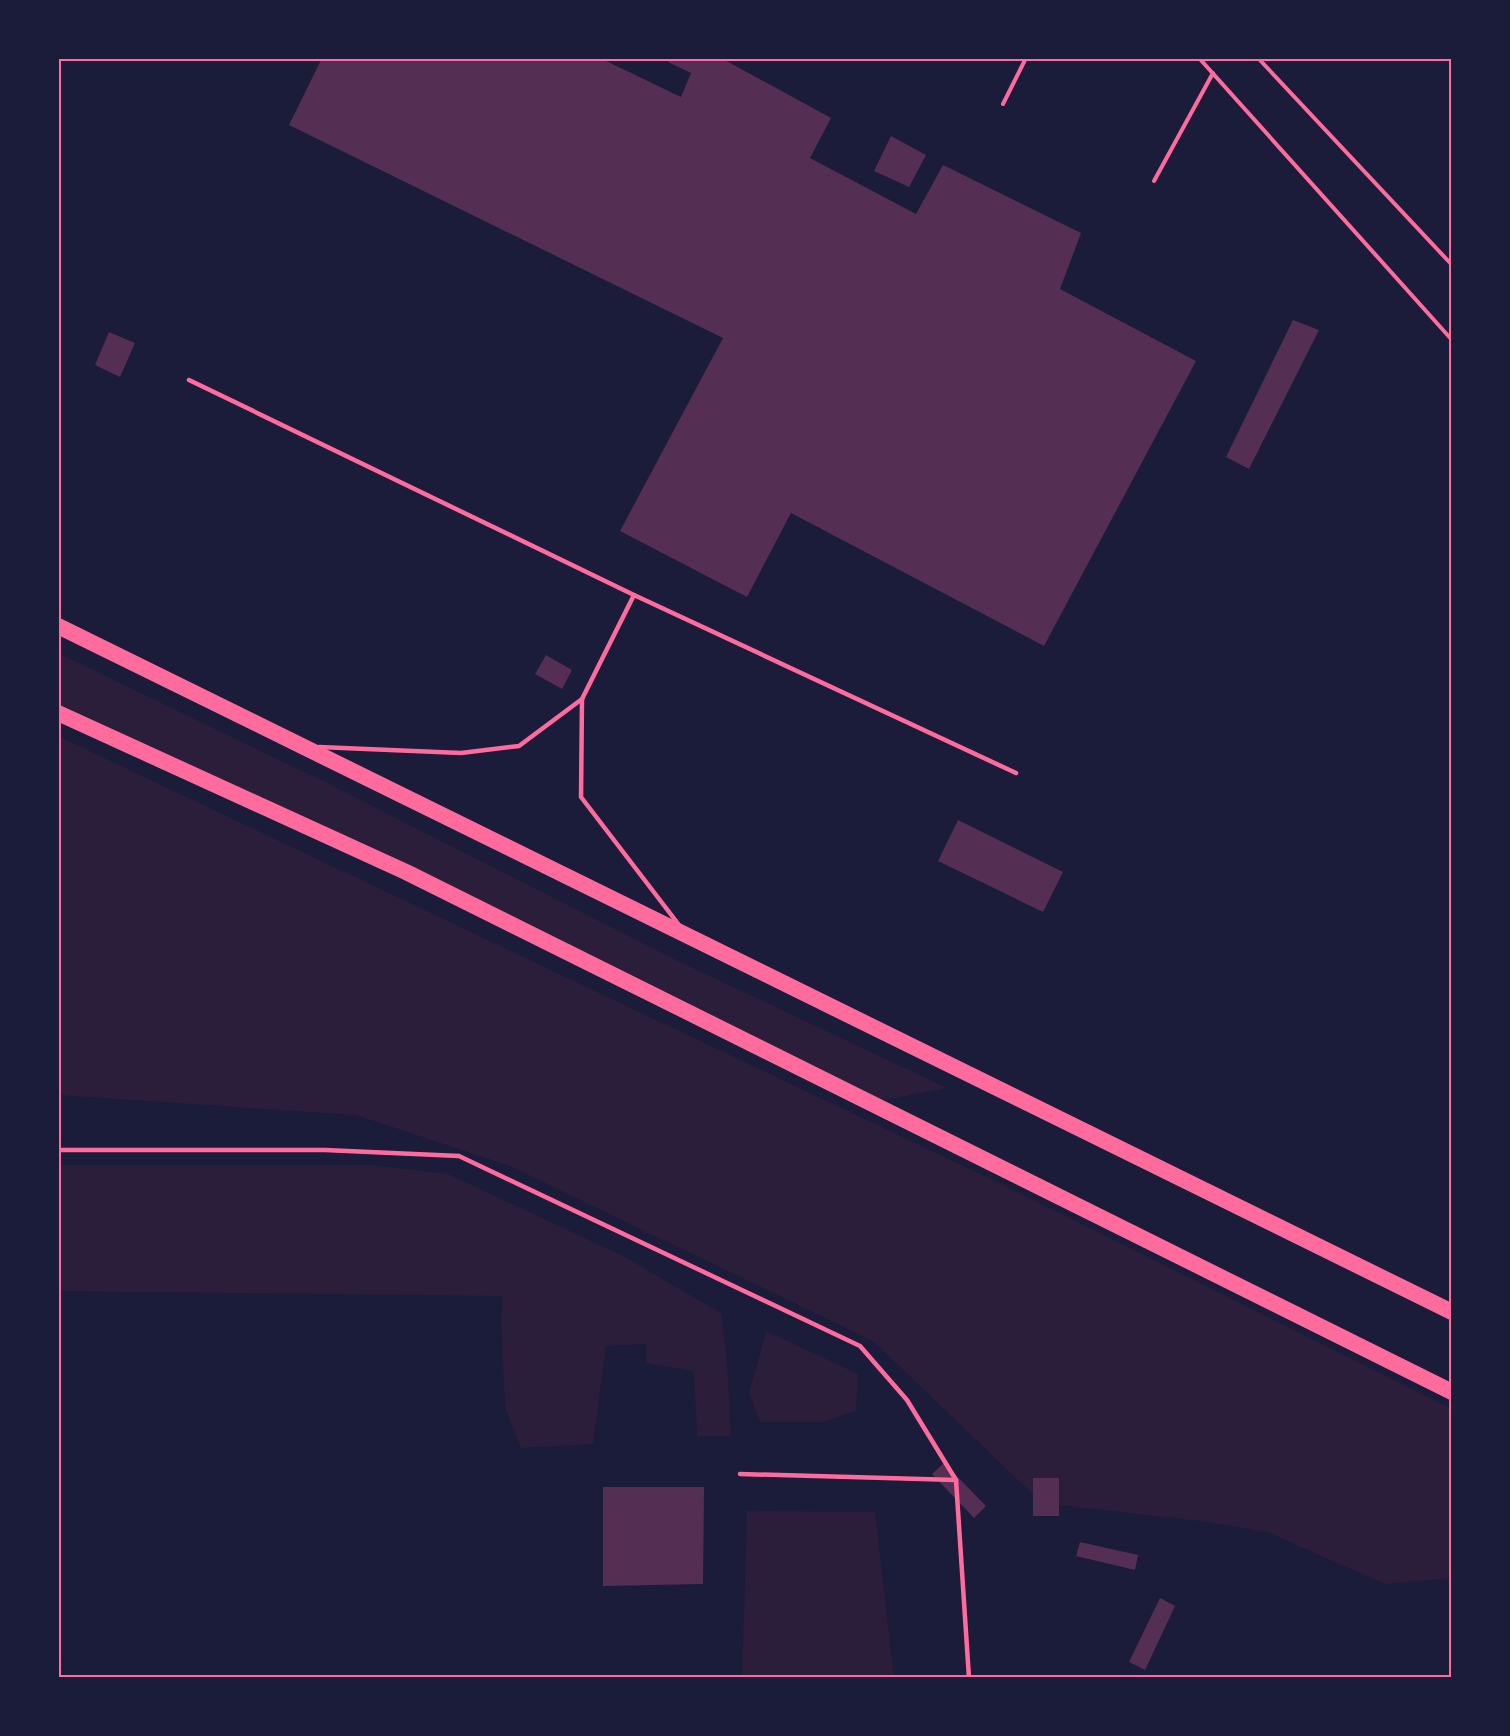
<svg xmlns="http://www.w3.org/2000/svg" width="1510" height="1736" font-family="Jost,sans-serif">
	<rect width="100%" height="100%" fill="#1b1b3a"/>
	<g fill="#2a1e3b">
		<polygon points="58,653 325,782 676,960 947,1088 869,1103 59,715"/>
		<polygon points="58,736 991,1179 1451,1409 1451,1578 1385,1584 1267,1532 1208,1522 1042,1503 873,1341 510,1166 356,1115 59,1095"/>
		<polygon points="59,1165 372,1165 448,1174 623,1256 721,1313 727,1361 731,1436 697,1436 694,1371 646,1363 646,1344 606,1346 593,1444 521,1448 505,1407 501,1318 503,1296 59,1291"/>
		<polygon points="766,1331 858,1374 856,1411 822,1422 760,1422 749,1393"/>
		<polygon points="747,1511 875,1512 894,1677 742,1677"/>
	</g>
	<g fill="#542f53">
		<polygon points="322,58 600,58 681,97 691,73 668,62 670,58 721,58 831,118 810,158 916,214 943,165 1081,233 1060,289 1196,361 1044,646 791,513 747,597 620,531 723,338 289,125"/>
		<polygon points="891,136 926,155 909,187 874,171"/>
		<polygon points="1293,320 1319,330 1249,469 1226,457"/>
		<polygon points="109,332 135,343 120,377 95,365"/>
		<polygon points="546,655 572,670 562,689 535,674"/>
		<polygon points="958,820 1063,872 1043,912 938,861"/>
		<polygon points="944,1463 986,1506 974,1518 932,1474"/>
		<rect x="1033" y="1478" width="26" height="38"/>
		<polygon points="603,1487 704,1487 703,1584 603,1586"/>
		<polygon points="1080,1542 1138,1555 1135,1570 1076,1556"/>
		<polygon points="1160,1598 1175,1606 1145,1670 1129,1662"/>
	</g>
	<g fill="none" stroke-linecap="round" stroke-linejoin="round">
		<g stroke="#ff6b9d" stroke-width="4">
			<polyline points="1199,58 1452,340"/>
			<polyline points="1258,58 1452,265"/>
			<polyline points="1003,104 1026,58"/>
			<polyline points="1154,181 1213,73"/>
		</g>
		<g stroke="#ff6b9d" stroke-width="4.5">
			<polyline points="189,380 634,595 1016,773"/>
			<polyline points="634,595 582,699 581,797 679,925"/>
			<polyline points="319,747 461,753 519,746 582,699"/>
			<polyline points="58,1150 325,1150 459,1156 860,1346 907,1400 956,1480 969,1678"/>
			<polyline points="740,1474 956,1480"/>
		</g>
		<g stroke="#ff6b9d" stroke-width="16">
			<polyline points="58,626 1452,1312"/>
			<polyline points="58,713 406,872 1452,1392"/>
		</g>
	</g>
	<rect width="1510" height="1736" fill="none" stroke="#1b1b3a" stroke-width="120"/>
	<rect x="60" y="60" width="1390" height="1616" fill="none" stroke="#ff6b9d" stroke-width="2"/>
</svg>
